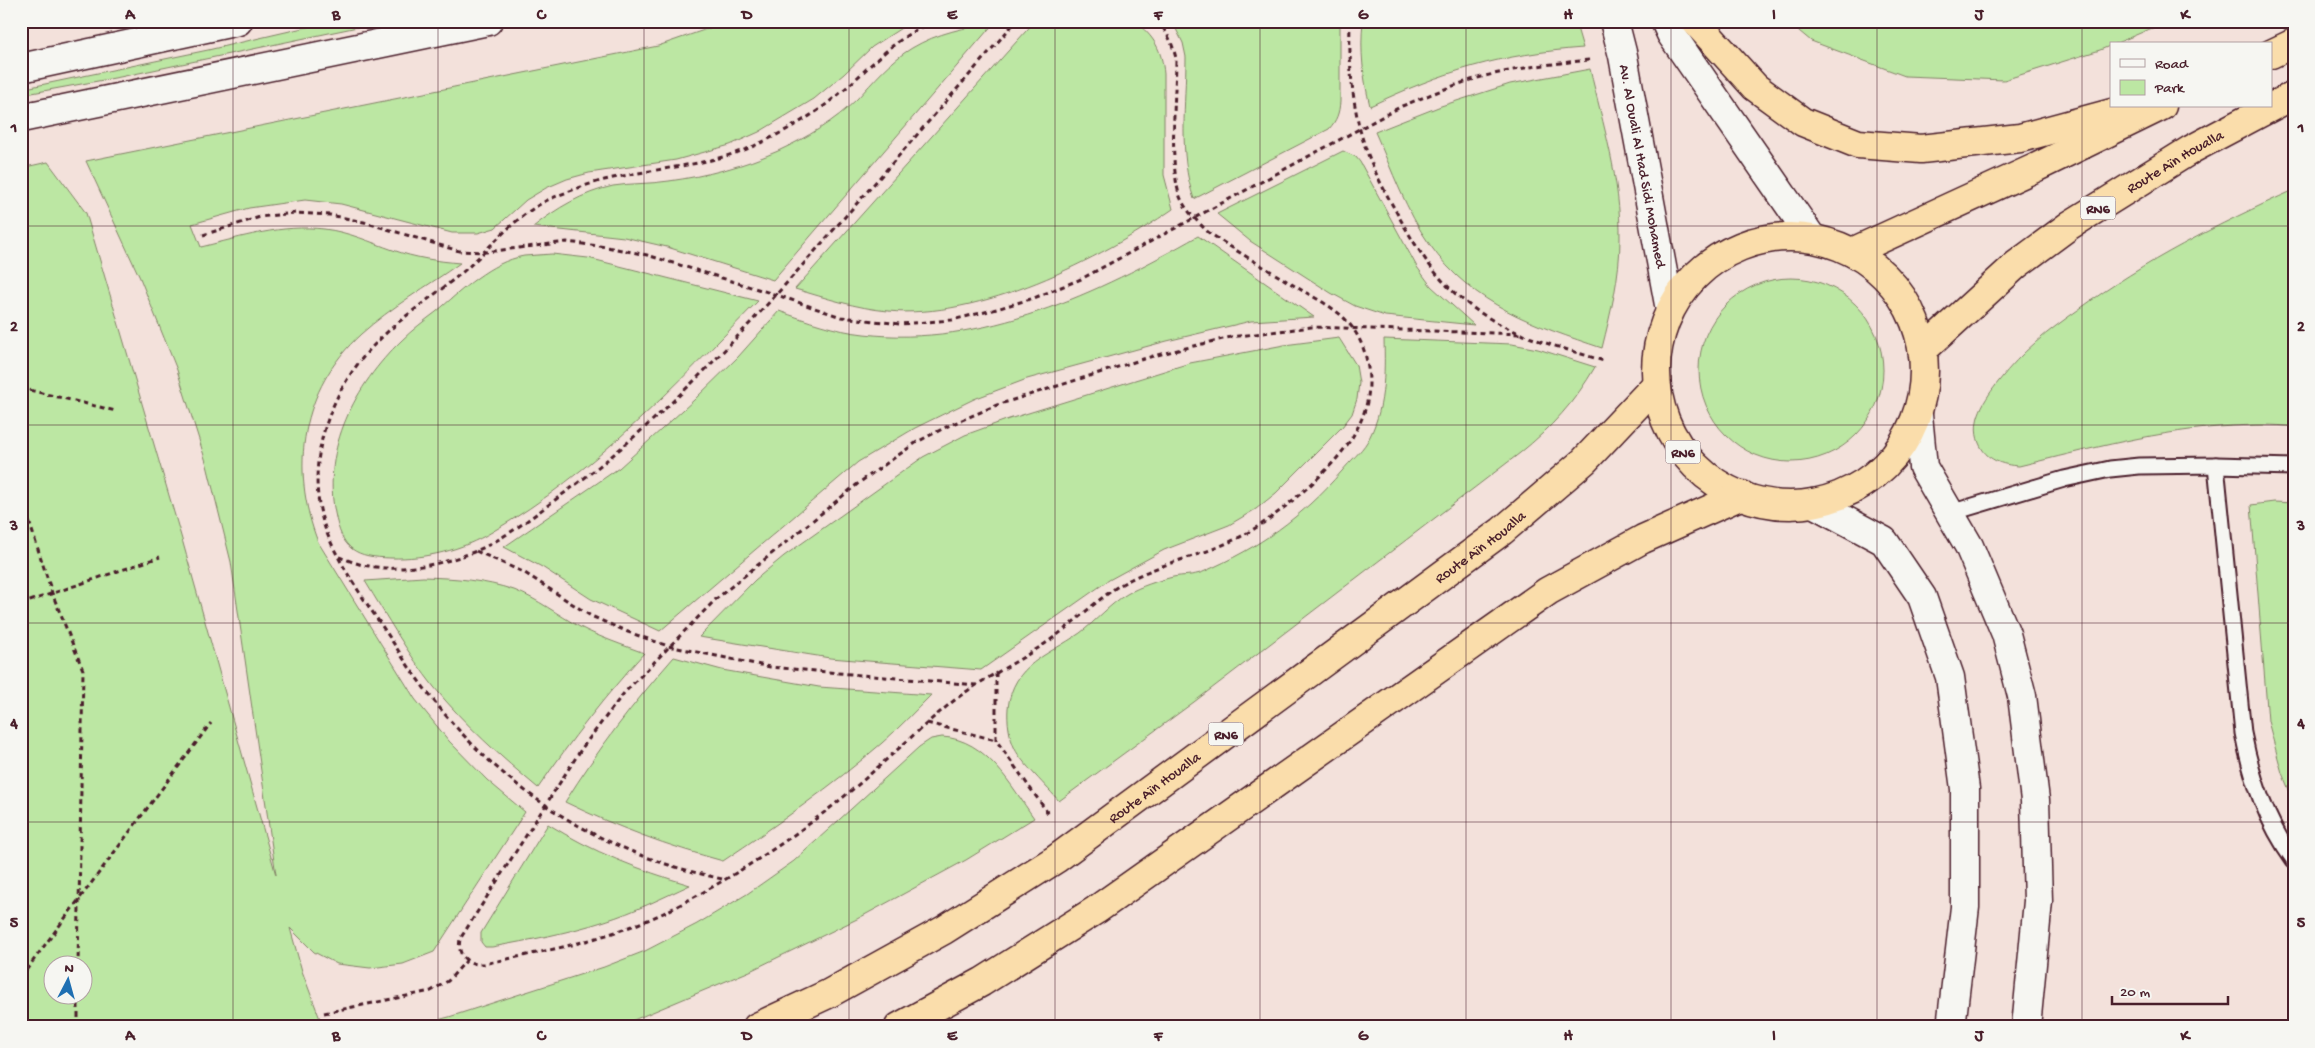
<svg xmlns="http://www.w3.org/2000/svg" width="2315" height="1048" font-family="'Gochi Hand',sans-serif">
	<rect width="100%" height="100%" fill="#f3e1db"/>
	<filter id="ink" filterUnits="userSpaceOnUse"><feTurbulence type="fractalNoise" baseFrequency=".02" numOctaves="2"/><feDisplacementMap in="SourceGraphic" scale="10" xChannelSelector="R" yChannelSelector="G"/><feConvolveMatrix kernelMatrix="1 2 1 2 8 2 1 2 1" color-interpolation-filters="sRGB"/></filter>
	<g filter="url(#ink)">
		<g fill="#bce7a3" stroke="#838367" fill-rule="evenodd">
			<polygon points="333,21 386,21 120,77 21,95 21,89 208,50"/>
			<path d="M730,21h182l-40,26 -28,27 -30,25 -55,33 -29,13 -54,15 -87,13 -22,6 -21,9 -20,12 -31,28 -17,5h-26l-111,-29 -36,-4 -56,8 -57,16 9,23c41,-10 81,-23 123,-18 25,3 46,13 69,21 22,8 44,11 67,13 -32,23 -69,44 -99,71 -60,55 -72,134 -43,208l97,157 34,42 38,39 38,32 -91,140 -31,12 -33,4 -33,-4 -23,-12 -24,-24 12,43 21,56h-302v-859l27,-6 38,51 97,330 93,332 -45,-313 -24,-97 -30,-95 -37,-92 -54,-117 572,-115zM52,966h30v30h-30z"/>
			<path d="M1035,21h99c20,15 28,29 30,53v101l9,34c-74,51 -194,111 -285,102 -32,-3 -62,-13 -93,-22z"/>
			<path d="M1172,21h168v81c-1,11 -3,18 -11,27l-135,70c-16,-46 -8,-95 -8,-142l-3,-14z"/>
			<path d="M1363,21h212l8,27c-82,6 -139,23 -213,58 -7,-29 -10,-55 -7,-85z"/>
			<polygon points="1787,21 2169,21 2100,50 2004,80 1905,76 1811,41"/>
			<path d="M994,23l-221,257 -106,-33 -43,-10 -91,-10c24,-19 49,-34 80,-41 18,-3 38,-2 56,-5 37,-5 75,-15 109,-30 28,-13 57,-30 79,-52 17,-18 33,-38 55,-51 25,-15 54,-21 82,-25z"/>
			<path d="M1590,69c13,56 31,112 30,170 0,37 -9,73 -18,109 -66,-22 -130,-43 -172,-103 -24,-34 -38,-75 -55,-113l66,-26 69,-22z"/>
			<polygon points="1343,151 1356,157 1360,162 1417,267 1431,286 1474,325 1385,316 1355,306 1331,293 1250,241 1217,214"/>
			<path d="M2294,190v237c-20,-3 -41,-2 -61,-1 -74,4 -143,23 -214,40 -17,-1 -33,-6 -40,-23 -9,-23 6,-44 20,-62 22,-29 49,-50 79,-71 67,-49 140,-86 216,-120z"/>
			<path d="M1198,236l116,81 -63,4 -84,20 -140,38 -53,20 -59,29 -57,34 -198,169 -69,-32 -49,-32 -38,-20 115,-79 75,-68 44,-43 41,-46c28,10 56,20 85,23 119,14 234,-41 334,-98z"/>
			<path d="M552,254l36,4 170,43c-82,84 -163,171 -266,231 -30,18 -66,27 -101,26 -36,-1 -49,-8 -56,-45 -13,-64 20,-128 66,-172 11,-11 23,-20 35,-29 26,-22 54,-50 88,-56 9,-1 19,-1 28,-2z"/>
			<circle cx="1791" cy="370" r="92"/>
			<polygon points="1339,338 1356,365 1359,383 1357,399 1352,414 1342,427 1276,493 1256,509 1229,525 1164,550 1109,580 981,670 830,658 699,637 755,580 784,556 923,457 965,435 1009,419 1190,363 1284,345"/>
			<path d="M1384,339l128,5 26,5 57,18c-20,35 -44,61 -75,86l-326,249 -135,99c-11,-13 -38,-39 -44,-52 -6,-12 -8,-28 -7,-41 5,-44 39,-52 72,-75 16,-12 30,-29 47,-39 14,-8 30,-13 46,-17 10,-2 20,-1 30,-5 57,-25 98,-54 139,-101 8,-10 19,-19 25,-29 18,-31 18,-69 17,-103z"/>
			<polygon points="2274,502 2294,503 2294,802 2282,773 2268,721 2251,505"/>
			<path d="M423,577c32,1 61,3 91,13 24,9 44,25 66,37 21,11 43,18 64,26 -39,43 -73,87 -106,135 -37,-31 -73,-63 -104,-101 -26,-33 -47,-70 -69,-106z"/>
			<path d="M674,657l48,13 97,17 112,8c-16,16 -32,33 -49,48 -50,43 -104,81 -159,118 -55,-15 -107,-34 -158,-59 34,-54 67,-97 109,-145z"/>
			<path d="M942,737c45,2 69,49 92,81l-68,42 -109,59 -107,52 -133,56h-206l38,-10 155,-50 41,-16 52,-27 50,-30 47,-33 125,-114 12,-8z"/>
			<path d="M548,824c45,28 91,46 142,61 -28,13 -56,27 -85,36 -37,12 -75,19 -113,26h-7l-4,-5v-9z"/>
		</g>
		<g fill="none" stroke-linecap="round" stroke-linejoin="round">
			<defs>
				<g id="service">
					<path d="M2216,465l27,268c9,47 23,88 51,127"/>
					<polyline points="1950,513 2064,479 2110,469 2139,466 2216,465 2294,467"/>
				</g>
				<g id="tertiary">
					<path id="s1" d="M1614,21l9,35 47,254"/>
					<polyline points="1665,21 1671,34 1812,238"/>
					<polyline points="21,68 238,21"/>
					<polyline points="21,118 488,21"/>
				</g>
				<g id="secondary">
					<polyline points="1918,415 1923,467 1969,546 2006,634 2022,696 2035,800 2038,901 2026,1027"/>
					<polyline points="1813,503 1884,541 1922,597 1950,677 1965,789 1965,907 1951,1027"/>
				</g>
				<g id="trunk">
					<polyline points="1695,21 1755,87 1803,122 1858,144 1921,149 2020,138 2138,106"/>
					<polyline points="2271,54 2294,43"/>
					<circle cx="1790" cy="371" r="134"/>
					<polyline points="1852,252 2037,167 2162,106"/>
					<path id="s2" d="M1923,350l93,-85 54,-40 122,-76 102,-54"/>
					<path id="s3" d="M757,1027l71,-33 116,-64 112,-71 446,-328 82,-70 72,-76"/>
					<polyline points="899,1027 982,982 1096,910 1548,591 1643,539 1742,495"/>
				</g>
			</defs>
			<use href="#service" stroke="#4a1f2b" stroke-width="19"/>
			<use href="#tertiary" stroke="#4a1f2b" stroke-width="31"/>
			<use href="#secondary" stroke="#4a1f2b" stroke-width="31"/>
			<use href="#trunk" stroke="#4a1f2b" stroke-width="31"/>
			<g stroke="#4a1f2b" stroke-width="3" stroke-dasharray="5 4" stroke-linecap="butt">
				<path d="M1157,21c11,11 15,22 19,37 0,35 -8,111 5,141 6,13 17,23 27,33 29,20 60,37 90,56 15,9 32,17 45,29 18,17 26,41 26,66 0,54 -49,95 -88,127 -19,15 -40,28 -63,37 -35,14 -71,20 -104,42 -27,19 -50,44 -79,61 -28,18 -58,32 -84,53 -42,34 -79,72 -121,105 -45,35 -94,67 -145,94 -63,35 -133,48 -202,62 -17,1 -26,-9 -23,-25l122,-191 42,-55 92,-94 144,-117 57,-40 31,-16 49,-21 156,-49 78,-19 80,-10 211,7"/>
				<path d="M1350,21c-1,36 1,70 9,105 7,29 20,55 34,80 27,49 50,87 101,115 34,19 73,28 110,40"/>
				<path d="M203,235l57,-18 35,-4 35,2 34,7 95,29 27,1 81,-10 40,5 40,8 130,40 64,22 59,7 52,-4 41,-10 41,-12 47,-19 321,-173c30,-12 60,-25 92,-32 31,-7 63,-11 96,-14"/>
				<polyline points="21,388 116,411"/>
				<polyline points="21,496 52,593 83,670 78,966"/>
				<polyline points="476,551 525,573 591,616 628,632 668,646 770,667 976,685"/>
				<path d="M339,557c9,3 20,8 30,9 33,6 71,-1 102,-13 36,-14 68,-42 99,-64 100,-75 185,-169 267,-263 60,-68 120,-137 179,-205"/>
				<polyline points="21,604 160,557"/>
				<polyline points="996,672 996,740 1050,816"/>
				<polyline points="927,723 996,740"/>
				<path d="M722,879c-21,-5 -42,-10 -62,-17 -114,-39 -200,-113 -264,-215 -22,-34 -51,-72 -67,-109 -29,-66 -2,-146 47,-195 23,-24 51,-42 77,-63 35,-27 62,-68 104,-84 20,-8 40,-15 61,-19 47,-10 94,-12 138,-32 30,-14 59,-30 84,-52 31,-26 56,-58 96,-72"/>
				<polyline points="21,977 211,723"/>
				<polyline points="324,1013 431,991 448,981 466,961"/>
				<polyline points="78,1027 78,996"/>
			</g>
			<use href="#service" stroke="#f6f6f2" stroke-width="15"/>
			<use href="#tertiary" stroke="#f6f6f2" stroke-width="28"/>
			<use href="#secondary" stroke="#f6f6f2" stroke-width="28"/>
			<use href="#trunk" stroke="#faddab" stroke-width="28"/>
		</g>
	</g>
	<path fill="none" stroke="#4a1f2b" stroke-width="1" stroke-opacity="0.55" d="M233,21v1006M438,21v1006M644,21v1006M849,21v1006M1055,21v1006M1260,21v1006M1466,21v1006M1671,21v1006M1877,21v1006M2082,21v1006M21,226h2273M21,425h2273M21,623h2273M21,822h2273"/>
	<g text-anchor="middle" stroke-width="4" stroke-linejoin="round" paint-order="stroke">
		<g fill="#f6f6f2" stroke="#7e6067" stroke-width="1">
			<rect x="2080.5" y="196.5" width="35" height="23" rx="4"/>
			<rect x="1665.5" y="440.5" width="35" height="23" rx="4"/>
			<rect x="1208.5" y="722.5" width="35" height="23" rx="4"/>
		</g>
		<g font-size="14" font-weight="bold" fill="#4a1f2b">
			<text x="2098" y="213">RN6</text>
			<text x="1683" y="457">RN6</text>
			<text x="1226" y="739">RN6</text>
		</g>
		<g font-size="15" fill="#4a1f2b" stroke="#f6f6f2">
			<text dy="5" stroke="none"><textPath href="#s2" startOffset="316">Route Aïn Houalla</textPath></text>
			<text dy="5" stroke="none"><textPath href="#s1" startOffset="148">Av. Al Ouali Al Had Sidi Mohamed</textPath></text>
			<text dy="5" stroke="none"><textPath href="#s3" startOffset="870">Route Aïn Houalla</textPath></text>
			<text dy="5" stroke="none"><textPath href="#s3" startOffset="465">Route Aïn Houalla</textPath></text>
		</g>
	</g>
	<rect width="2315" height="1048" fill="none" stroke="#f6f6f2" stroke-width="55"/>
	<rect x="2110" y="42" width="162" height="65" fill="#f6f6f2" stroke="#b1a0a2"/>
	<rect x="2120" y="59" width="25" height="8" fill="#f6f6f2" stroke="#b1a0a2"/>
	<text x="2155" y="68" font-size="15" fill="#4a1f2b">Road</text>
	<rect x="2120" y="80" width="25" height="15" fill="#bce7a3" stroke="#b1a0a2"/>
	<text x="2155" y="92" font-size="15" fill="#4a1f2b">Park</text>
	<g transform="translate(68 980) rotate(6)"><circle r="24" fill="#f6f6f2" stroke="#b1a0a2"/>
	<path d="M0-4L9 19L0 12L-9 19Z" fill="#1f6fb2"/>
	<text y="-8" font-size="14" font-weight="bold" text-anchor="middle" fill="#4a1f2b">N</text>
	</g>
	<path d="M2112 996v8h116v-8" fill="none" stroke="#4a1f2b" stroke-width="2.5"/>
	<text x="2120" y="996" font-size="15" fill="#4a1f2b" stroke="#f6f6f2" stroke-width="4" paint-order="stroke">20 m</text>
	<rect x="28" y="28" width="2260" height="992" fill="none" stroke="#4a1f2b" stroke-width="2"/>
	<g font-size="16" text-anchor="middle" font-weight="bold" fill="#4a1f2b">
		<text x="130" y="19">A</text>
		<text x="336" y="19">B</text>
		<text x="541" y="19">C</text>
		<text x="747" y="19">D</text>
		<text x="952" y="19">E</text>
		<text x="1158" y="19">F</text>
		<text x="1363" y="19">G</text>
		<text x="1568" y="19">H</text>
		<text x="1774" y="19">I</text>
		<text x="1979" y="19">J</text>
		<text x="2185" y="19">K</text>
		<text x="14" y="132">1</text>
		<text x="2301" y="132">1</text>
		<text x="14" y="331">2</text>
		<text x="2301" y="331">2</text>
		<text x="14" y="530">3</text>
		<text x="2301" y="530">3</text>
		<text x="14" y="728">4</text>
		<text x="2301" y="728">4</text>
		<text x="14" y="927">5</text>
		<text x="2301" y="927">5</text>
		<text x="130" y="1040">A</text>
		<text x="336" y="1040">B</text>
		<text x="541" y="1040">C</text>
		<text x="747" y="1040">D</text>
		<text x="952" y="1040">E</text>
		<text x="1158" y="1040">F</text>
		<text x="1363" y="1040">G</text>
		<text x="1568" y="1040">H</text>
		<text x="1774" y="1040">I</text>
		<text x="1979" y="1040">J</text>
		<text x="2185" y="1040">K</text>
	</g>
</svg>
